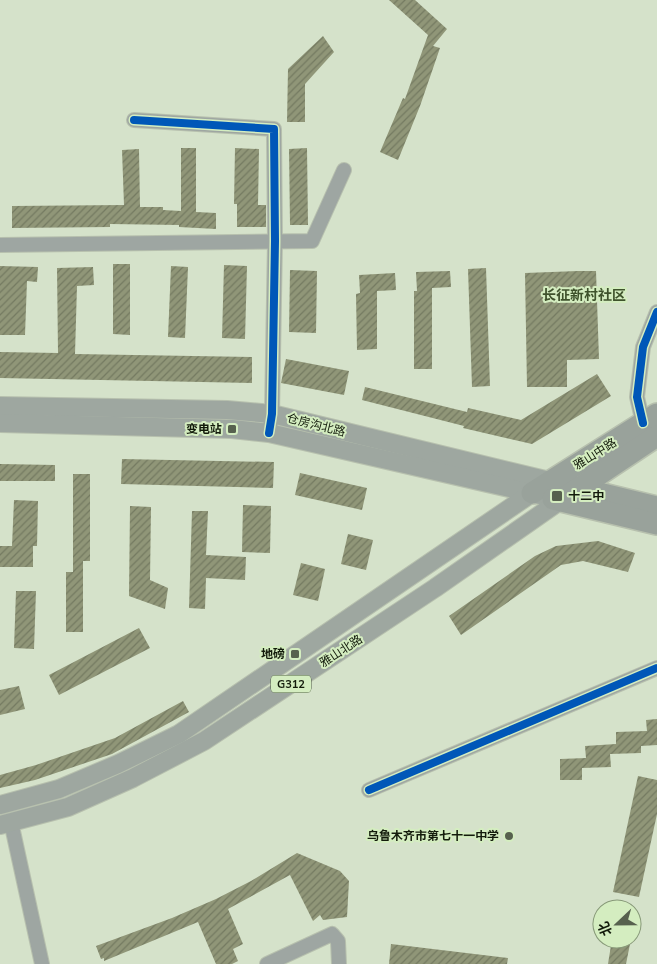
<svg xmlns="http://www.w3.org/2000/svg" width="657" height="964" font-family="Mulish,'Noto Sans SC',sans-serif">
	<defs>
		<pattern id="building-hatch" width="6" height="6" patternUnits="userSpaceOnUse" patternTransform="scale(1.25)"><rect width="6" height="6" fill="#909678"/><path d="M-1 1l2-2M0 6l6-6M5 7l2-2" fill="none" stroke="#747a61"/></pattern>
	</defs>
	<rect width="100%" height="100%" fill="#d5e2ca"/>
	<g fill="url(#building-hatch)">
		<polygon points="389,0 415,0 447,29 433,46 440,48 420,106 398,160 380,152 403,98 405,99 428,35"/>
		<polygon points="323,36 334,52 305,84 305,122 287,122 288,69"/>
		<polygon points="181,148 196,148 196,212 216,213 216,229 179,227 179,225 110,224 110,227 12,228 12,206 124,205 122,150 139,149 140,207 163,207 163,210 181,211"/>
		<polygon points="235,148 259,149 258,205 266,205 266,227 237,227 237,204 234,204"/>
		<polygon points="307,148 308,225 290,225 289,149"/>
		<polygon points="113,264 130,264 130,335 113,334"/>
		<polygon points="224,265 247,266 245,339 222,338"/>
		<polygon points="0,266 38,267 37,282 27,281 25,335 0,335"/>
		<polygon points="171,266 188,267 185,338 168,337"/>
		<polygon points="93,267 94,285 77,286 75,354 252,357 252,383 0,378 0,352 58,353 57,268"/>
		<polygon points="486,268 490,386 472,387 468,269"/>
		<polygon points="290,270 317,271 316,333 289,332"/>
		<polygon points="450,271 451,287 432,288 432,369 414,369 414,291 417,291 416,272"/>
		<polygon points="578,271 596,271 599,359 567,360 567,387 527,387 525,273"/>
		<polygon points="395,273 396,290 377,291 377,349 357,350 356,294 360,293 359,275"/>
		<polygon points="286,359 349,371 344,395 281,383"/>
		<polygon points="597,374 611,396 532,444 463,428 464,426 362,400 365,387 467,412 468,408 521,420"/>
		<polygon points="122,459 274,462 273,488 121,484"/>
		<polygon points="0,464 55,465 55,481 0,481"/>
		<polygon points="300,473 367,488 362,510 295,495"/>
		<polygon points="73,474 90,474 90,561 83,561 83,632 66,632 66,572 73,572"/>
		<polygon points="14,500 38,501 37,546 33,546 33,567 0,567 0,546 12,546"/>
		<polygon points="243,505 271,506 270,553 242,552"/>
		<polygon points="130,506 151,507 150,580 168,588 165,609 129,596"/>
		<polygon points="192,511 208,511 206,555 246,557 245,580 206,578 205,609 189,608"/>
		<polygon points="348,534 373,540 366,570 341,564"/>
		<polygon points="598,541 635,553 628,572 583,561 561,565 461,635 449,616 535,556 556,546"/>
		<polygon points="301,563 325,569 318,601 293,595"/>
		<polygon points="16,591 36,591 34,649 14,648"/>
		<polygon points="139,628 150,648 59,695 49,675"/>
		<polygon points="19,686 25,709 0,715 0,690"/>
		<polygon points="183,701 189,712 112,754 35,780 0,788 0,775 36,765 115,738"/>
		<polygon points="657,719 657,745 641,746 641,753 610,754 611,767 582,768 582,780 560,780 560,759 586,758 585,746 616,744 616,732 647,731 646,720"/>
		<polygon points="638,776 657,780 657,814 639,897 613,892"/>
		<polygon points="297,853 340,871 349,881 347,917 323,920 320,915 313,921 290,875 228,909 243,944 233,949 238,961 232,964 216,964 198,922 104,961 104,958 101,959 96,946 172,918 216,899 251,881"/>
		<polygon points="612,939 631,939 626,964 608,964"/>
		<polygon points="391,944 508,958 507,964 389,964"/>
	</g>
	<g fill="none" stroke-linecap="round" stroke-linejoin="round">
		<defs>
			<g id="minor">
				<polyline points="134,120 274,129 275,241 272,414 269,433"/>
				<polyline points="0,245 312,241 344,170"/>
				<polyline points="643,423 637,397 643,347 657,312"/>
				<polyline points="369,790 657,668"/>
				<polyline points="11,822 42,964"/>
				<polyline points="267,964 332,934 338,941 339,964"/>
			</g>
			<g id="major">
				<polyline points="0,406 227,410 272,414 558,483"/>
				<polyline points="0,423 232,429 269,433 540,495"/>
				<polyline points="0,805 59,789 118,764 179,734 532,493"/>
				<polyline points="0,825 68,807 133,778 204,741 435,588 561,500"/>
			</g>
			<g id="highway">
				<polyline points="570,486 657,507"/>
				<polyline points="532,493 657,414"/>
				<polyline points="553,499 657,524"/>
				<polyline points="561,500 657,436"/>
			</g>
		</defs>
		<use href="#minor" stroke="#b7c0ae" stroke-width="16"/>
		<use href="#major" stroke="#b7c0ae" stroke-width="20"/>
		<use href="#highway" stroke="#b7c0ae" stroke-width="24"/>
		<use href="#minor" stroke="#9ea6a2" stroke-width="14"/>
		<use href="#major" stroke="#9ea7a0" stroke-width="18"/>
		<use href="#highway" stroke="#99a29b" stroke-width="21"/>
		<defs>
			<g id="cycleway">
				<polyline points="134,120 274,129 275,241 272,414 269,433"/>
				<polyline points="643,423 637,397 643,347 657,312"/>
				<polyline points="369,790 657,668"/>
			</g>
		</defs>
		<use href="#cycleway" stroke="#d4edc0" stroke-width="11"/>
		<use href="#cycleway" stroke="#0057b8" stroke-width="8"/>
	</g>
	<g fill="#57614e" stroke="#d4edc0" stroke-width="2">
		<rect x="227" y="424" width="10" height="10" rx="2.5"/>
		<rect x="551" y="490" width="12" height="12" rx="2.5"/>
		<rect x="290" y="649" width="10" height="10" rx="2.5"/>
		<circle cx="509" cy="836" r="5"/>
	</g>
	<g text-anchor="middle" stroke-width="4" stroke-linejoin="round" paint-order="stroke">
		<rect fill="#d4edc0" stroke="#4d5a41" stroke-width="1" x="271" y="675.5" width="40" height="17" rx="4"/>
		<g font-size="11" font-weight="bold" fill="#131b0b">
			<text x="291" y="688">G312</text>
		</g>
		<g font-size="12" fill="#131b0b" stroke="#d4edc0">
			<text transform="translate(316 425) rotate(14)" y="4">仓房沟北路</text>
			<text transform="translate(595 454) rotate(-32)" y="4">雅山中路</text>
			<text transform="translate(341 651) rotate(-33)" y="4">雅山北路</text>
		</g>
		<g font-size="12" font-weight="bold" fill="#131b0b" stroke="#d4edc0" text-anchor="end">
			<text x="222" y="433">变电站</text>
			<text x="568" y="500" text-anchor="start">十二中</text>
			<text x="285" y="658">地磅</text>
			<text x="499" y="840">乌鲁木齐市第七十一中学</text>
		</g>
		<g font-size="14" font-weight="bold" fill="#3e522b" stroke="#d4edc0">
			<text x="584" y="300">长征新村社区</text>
		</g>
	</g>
	<g transform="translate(617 924) rotate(248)"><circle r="24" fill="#d4edc0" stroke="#879978"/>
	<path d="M0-4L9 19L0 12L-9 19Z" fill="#57614e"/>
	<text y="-8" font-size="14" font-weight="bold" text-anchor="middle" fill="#131b0b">北</text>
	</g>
</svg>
